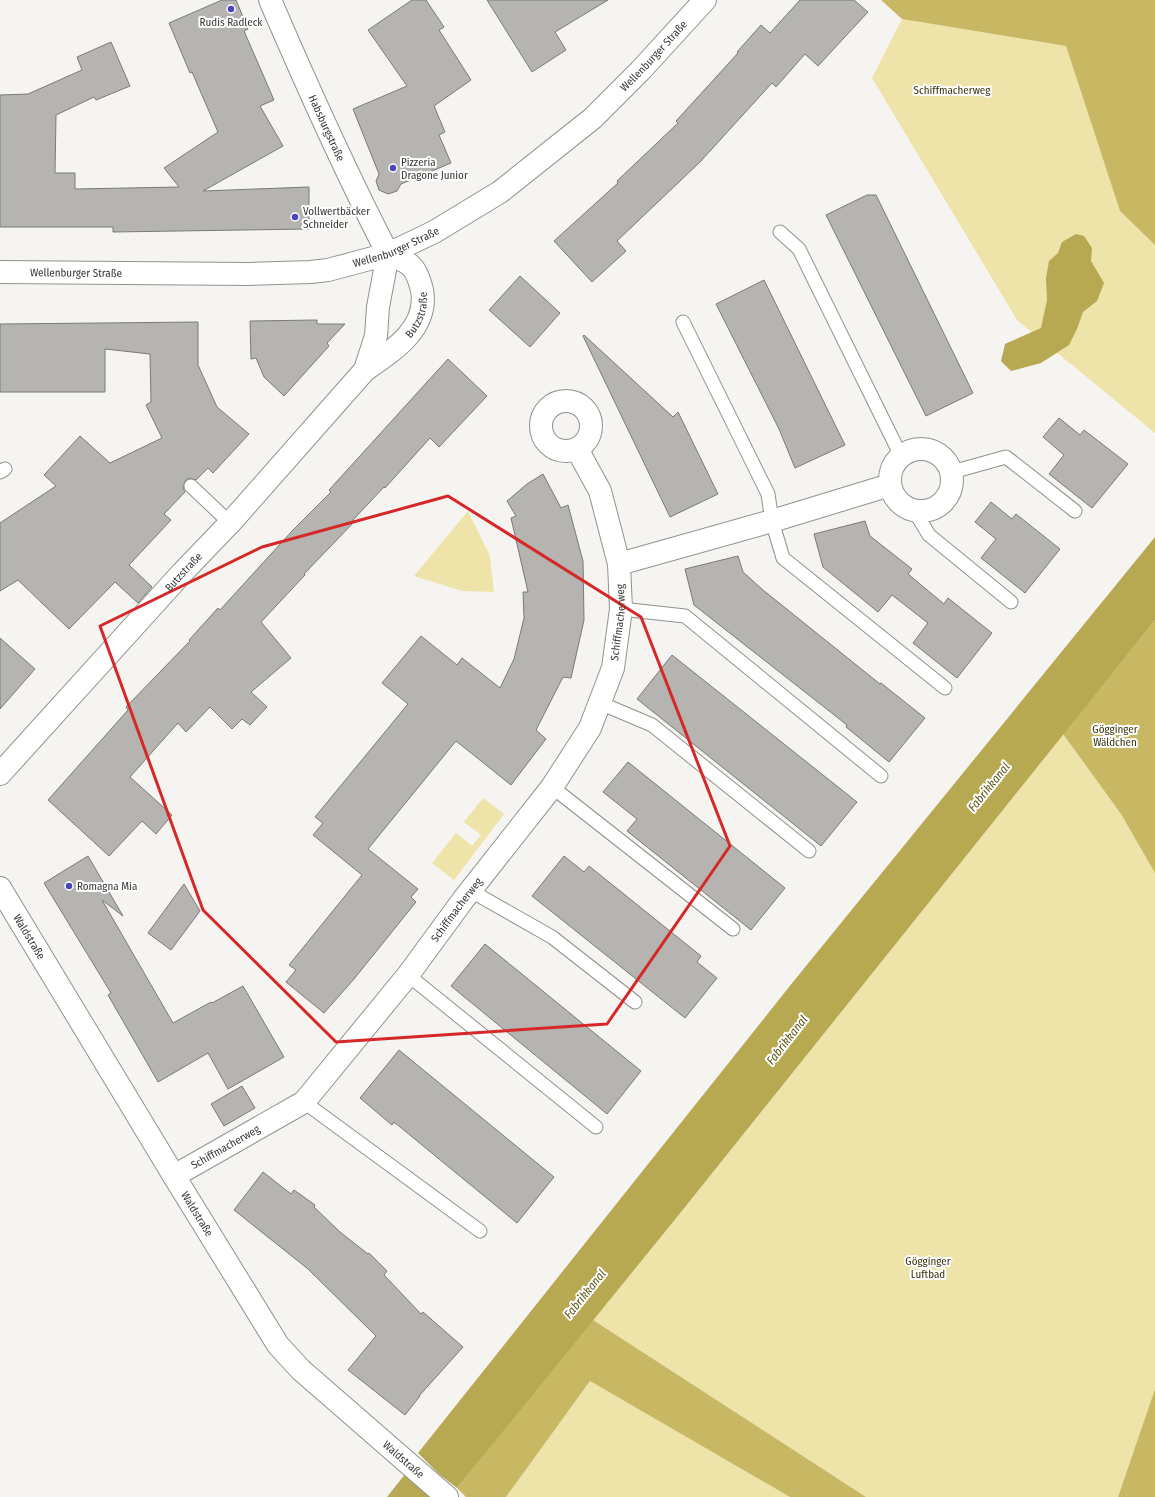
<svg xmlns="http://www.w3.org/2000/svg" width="1155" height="1497" font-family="'Fira Sans Condensed',sans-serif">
	<rect width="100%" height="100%" fill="#f5f4f0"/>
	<g fill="#eee3a8">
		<polygon points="902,19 1066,46 1120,211 1155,245 1155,433 1017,320 872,78"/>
		<polygon points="468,511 490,556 494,592 462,591 414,576"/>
		<polygon points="1063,734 1121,814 1155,873 1155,1389 1118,1497 866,1497 593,1320"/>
		<polygon points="483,798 504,814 454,880 432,863 456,833 472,846 481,835 464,822"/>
		<polygon points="590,1381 790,1497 506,1497"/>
	</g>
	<g fill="#c8b863">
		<polygon points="881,0 1155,0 1155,245 1120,211 1066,46 902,19"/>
		<polygon points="1155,620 1155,873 1121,814 1063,734"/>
		<polygon points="592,1320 593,1320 866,1497 790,1497 590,1381 506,1497 466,1497 457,1488"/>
		<polygon points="1155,1389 1155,1497 1118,1497"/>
	</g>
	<g fill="#b7a852">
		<polygon points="1076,234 1084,236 1092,248 1091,261 1104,283 1097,301 1083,312 1077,329 1069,345 1041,363 1011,371 1001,361 1005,344 1041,328 1047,300 1046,278 1049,261 1058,253 1062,242"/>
		<polygon points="1155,537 1155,620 677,1217 457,1488 439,1474 418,1453 793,982"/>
		<polygon points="406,1473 434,1497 387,1497"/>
	</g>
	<g fill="#b5b4b1" stroke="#7b7a77">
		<polygon points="222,0 236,0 248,29 244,31 274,100 260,106 283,146 203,191 309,187 309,229 113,232 113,227 0,227 0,95 28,94 82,70 77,57 111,42 130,86 96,100 94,97 56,115 55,173 75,173 75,189 179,187 164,168 218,132 192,72 190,73 169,23"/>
		<polygon points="412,0 426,0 444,27 439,30 471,80 434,106 445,132 439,135 451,163 401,184 397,191 388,194 379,190 376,181 379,174 353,109 407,86 368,30"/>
		<polygon points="487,0 608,0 555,32 566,50 532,72"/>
		<polygon points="800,0 854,0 868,12 818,66 805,54 776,87 772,83 700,162 617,241 626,251 592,282 554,241 618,183 617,181 678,123 676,121 738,53 737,52 761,25 770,33"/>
		<polygon points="867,195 876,195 973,393 926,416 826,215"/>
		<polygon points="520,276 560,313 530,347 489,310"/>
		<polygon points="764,280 845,445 795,468 779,429 716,304"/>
		<polygon points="317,320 317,324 345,324 327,343 329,346 284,396 264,377 256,358 251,359 250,321"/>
		<polygon points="198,322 198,365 217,407 249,434 213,473 208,468 196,480 189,478 185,481 183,488 185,492 164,514 171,520 129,565 152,587 138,603 115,582 69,629 18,580 0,591 0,523 56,486 44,475 80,436 110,463 162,438 146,405 151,402 150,354 105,349 105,392 0,392 0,324"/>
		<polygon points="584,335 673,417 678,412 718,494 670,517 583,336"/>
		<polygon points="448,359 487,396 439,447 430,438 385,488 384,487 352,521 354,522 304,574 305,575 261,622 291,658 251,692 267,707 250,725 242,719 232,729 210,707 186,732 178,723 130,777 172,815 156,834 142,821 109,856 48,800 128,710 126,707 190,641 189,640 218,608 220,610 292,531 331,492 329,490"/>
		<polygon points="1059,418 1080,435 1084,430 1128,464 1092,508 1049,474 1064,455 1043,437"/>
		<polygon points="543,474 561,508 568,505 583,561 584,620 571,678 563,677 536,730 546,739 511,785 456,741 368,849 418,889 411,897 416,902 354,979 324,1013 286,982 296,970 289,965 362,875 313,835 323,823 315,817 408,704 382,683 421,636 457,665 462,658 500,688 514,659 524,618 523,592 528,592 511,518 516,516 507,501 527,484"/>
		<polygon points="991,502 1012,519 1016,514 1060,549 1025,593 981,558 996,539 975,522"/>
		<polygon points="865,521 870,536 912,569 908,574 944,604 948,598 992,633 957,678 913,643 928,623 892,595 878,612 823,567 814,534"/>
		<polygon points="738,556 743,572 763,590 880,684 881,683 925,718 889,762 846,727 847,725 694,605 685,569"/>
		<polygon points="0,638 35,669 0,709"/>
		<polygon points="672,655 857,802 821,846 637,699"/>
		<polygon points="628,762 785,888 751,930 627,831 637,819 603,792"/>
		<polygon points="88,856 123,916 102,900 173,1023 211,1002 212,1003 243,986 284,1057 228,1089 208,1053 158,1082 108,995 111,993 44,883"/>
		<polygon points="564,856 584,872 589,866 701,956 697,962 717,978 685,1018 532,896"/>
		<polygon points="184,884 200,911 171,950 148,933"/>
		<polygon points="485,944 641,1071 607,1114 451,986"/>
		<polygon points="399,1050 554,1177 517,1223 394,1122 392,1125 360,1098"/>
		<polygon points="242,1086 255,1108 224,1126 211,1104"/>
		<polygon points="263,1172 291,1194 294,1190 315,1205 314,1207 340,1232 368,1254 369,1253 387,1271 384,1275 421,1314 423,1312 463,1347 419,1396 420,1396 405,1415 348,1370 376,1336 308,1269 234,1210"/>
	</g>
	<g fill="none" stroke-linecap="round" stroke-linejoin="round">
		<defs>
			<g id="service">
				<polyline points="780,232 799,249 901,456"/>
				<polyline points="683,322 768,494 772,521 783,558 945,688"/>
				<polyline points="0,472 5,469"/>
				<polyline points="952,472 1006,457 1075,511"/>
				<polyline points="191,486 230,523"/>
				<polyline points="915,512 929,535 1011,602"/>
				<polyline points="621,609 685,616 881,776"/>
				<polyline points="600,703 652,725 809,851"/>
				<polyline points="552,787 733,929"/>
				<polyline points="471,891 552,937 635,1002"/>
				<polyline points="408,975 596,1127"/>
				<polyline points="304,1102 480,1231"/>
			</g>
			<g id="minor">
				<path id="s1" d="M270,0c37,86 75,171 118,254"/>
				<circle cx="566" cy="426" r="25"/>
				<circle cx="921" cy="480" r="31"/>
				<polyline points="619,564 772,521 890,485"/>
				<path id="s2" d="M0,888l174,288 104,169 23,25 146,127"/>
				<path id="s3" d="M174,1176l130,-74 104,-127 55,-75 89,-113 38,-59 23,-60 8,-59 -2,-45 -19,-73 -23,-42"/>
			</g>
			<g id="tertiary">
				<path id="s4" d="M0,272l249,2 62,-2 17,-2 60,-16 46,-22 66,-40 93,-74 47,-47 65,-71"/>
				<polyline points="365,370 376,336 378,307 388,254"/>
				<path id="s5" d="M0,774l182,-201 48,-50 135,-153c28,-19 64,-42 57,-80 -2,-8 -6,-20 -12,-25 -6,-5 -15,-8 -22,-11"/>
			</g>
		</defs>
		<use href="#service" stroke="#92918d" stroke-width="15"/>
		<use href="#minor" stroke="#92918d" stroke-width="24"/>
		<use href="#tertiary" stroke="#92918d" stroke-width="24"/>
		<use href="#service" stroke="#fff" stroke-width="13"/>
		<use href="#minor" stroke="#fff" stroke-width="22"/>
		<use href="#tertiary" stroke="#fff" stroke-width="22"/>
	</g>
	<path fill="none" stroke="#d62828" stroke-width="3" stroke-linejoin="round" d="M448,496l193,121 89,229 -123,178 -271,18 -133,-132 -103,-284 162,-79z"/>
	<g fill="#4b45bc" stroke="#fff" stroke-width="1.5">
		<circle cx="231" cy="9" r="4"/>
		<circle cx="393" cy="168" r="4"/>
		<circle cx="295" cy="217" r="4"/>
		<circle cx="69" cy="886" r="4"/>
	</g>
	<g text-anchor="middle" stroke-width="4" stroke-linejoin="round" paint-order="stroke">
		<g font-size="11" fill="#383836" stroke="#fff" text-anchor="start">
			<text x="231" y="26" text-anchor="middle">Rudis Radleck</text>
			<text x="401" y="166">Pizzeria<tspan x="401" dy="13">Dragone Junior</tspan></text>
			<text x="303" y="215">Vollwertbäcker<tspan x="303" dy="13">Schneider</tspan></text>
			<text x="77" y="890">Romagna Mia</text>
		</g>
		<g font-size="11" fill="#383836" stroke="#fff">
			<text dy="4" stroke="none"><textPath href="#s4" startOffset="724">Wellenburger Straße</textPath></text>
			<text dy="4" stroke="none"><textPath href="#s1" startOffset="140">Habsburgstraße</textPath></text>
			<text dy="4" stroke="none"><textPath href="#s4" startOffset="400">Wellenburger Straße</textPath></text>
			<text dy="4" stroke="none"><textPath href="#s4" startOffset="76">Wellenburger Straße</textPath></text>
			<text dy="4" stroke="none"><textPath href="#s5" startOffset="623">Butzstraße</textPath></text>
			<text dy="4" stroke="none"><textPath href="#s5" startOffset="273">Butzstraße</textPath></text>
			<text dy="4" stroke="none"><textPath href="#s3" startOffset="731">Schiffmacherweg</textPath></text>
			<text dy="4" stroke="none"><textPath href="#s3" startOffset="395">Schiffmacherweg</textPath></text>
			<text dy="4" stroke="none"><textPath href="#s2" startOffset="57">Waldstraße</textPath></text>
			<text dy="4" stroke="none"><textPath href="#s3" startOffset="59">Schiffmacherweg</textPath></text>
			<text dy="4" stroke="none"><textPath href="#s2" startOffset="381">Waldstraße</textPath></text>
			<text dy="4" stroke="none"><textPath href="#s2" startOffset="705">Waldstraße</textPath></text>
		</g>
		<g font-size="11" fill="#3b350f" stroke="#fff">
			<text x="952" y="94">Schiffmacherweg</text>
			<text x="1115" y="733">Gögginger<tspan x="1115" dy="13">Wäldchen</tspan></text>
			<text x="928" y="1265">Gögginger<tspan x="928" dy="13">Luftbad</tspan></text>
		</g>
		<g font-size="12" font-style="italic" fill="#5e5311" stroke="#fff">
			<text transform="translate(989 787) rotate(-51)" y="4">Fabrikkanal</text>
			<text transform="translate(787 1040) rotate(-52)" y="4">Fabrikkanal</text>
			<text transform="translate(585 1294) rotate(-51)" y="4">Fabrikkanal</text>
		</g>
	</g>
</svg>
